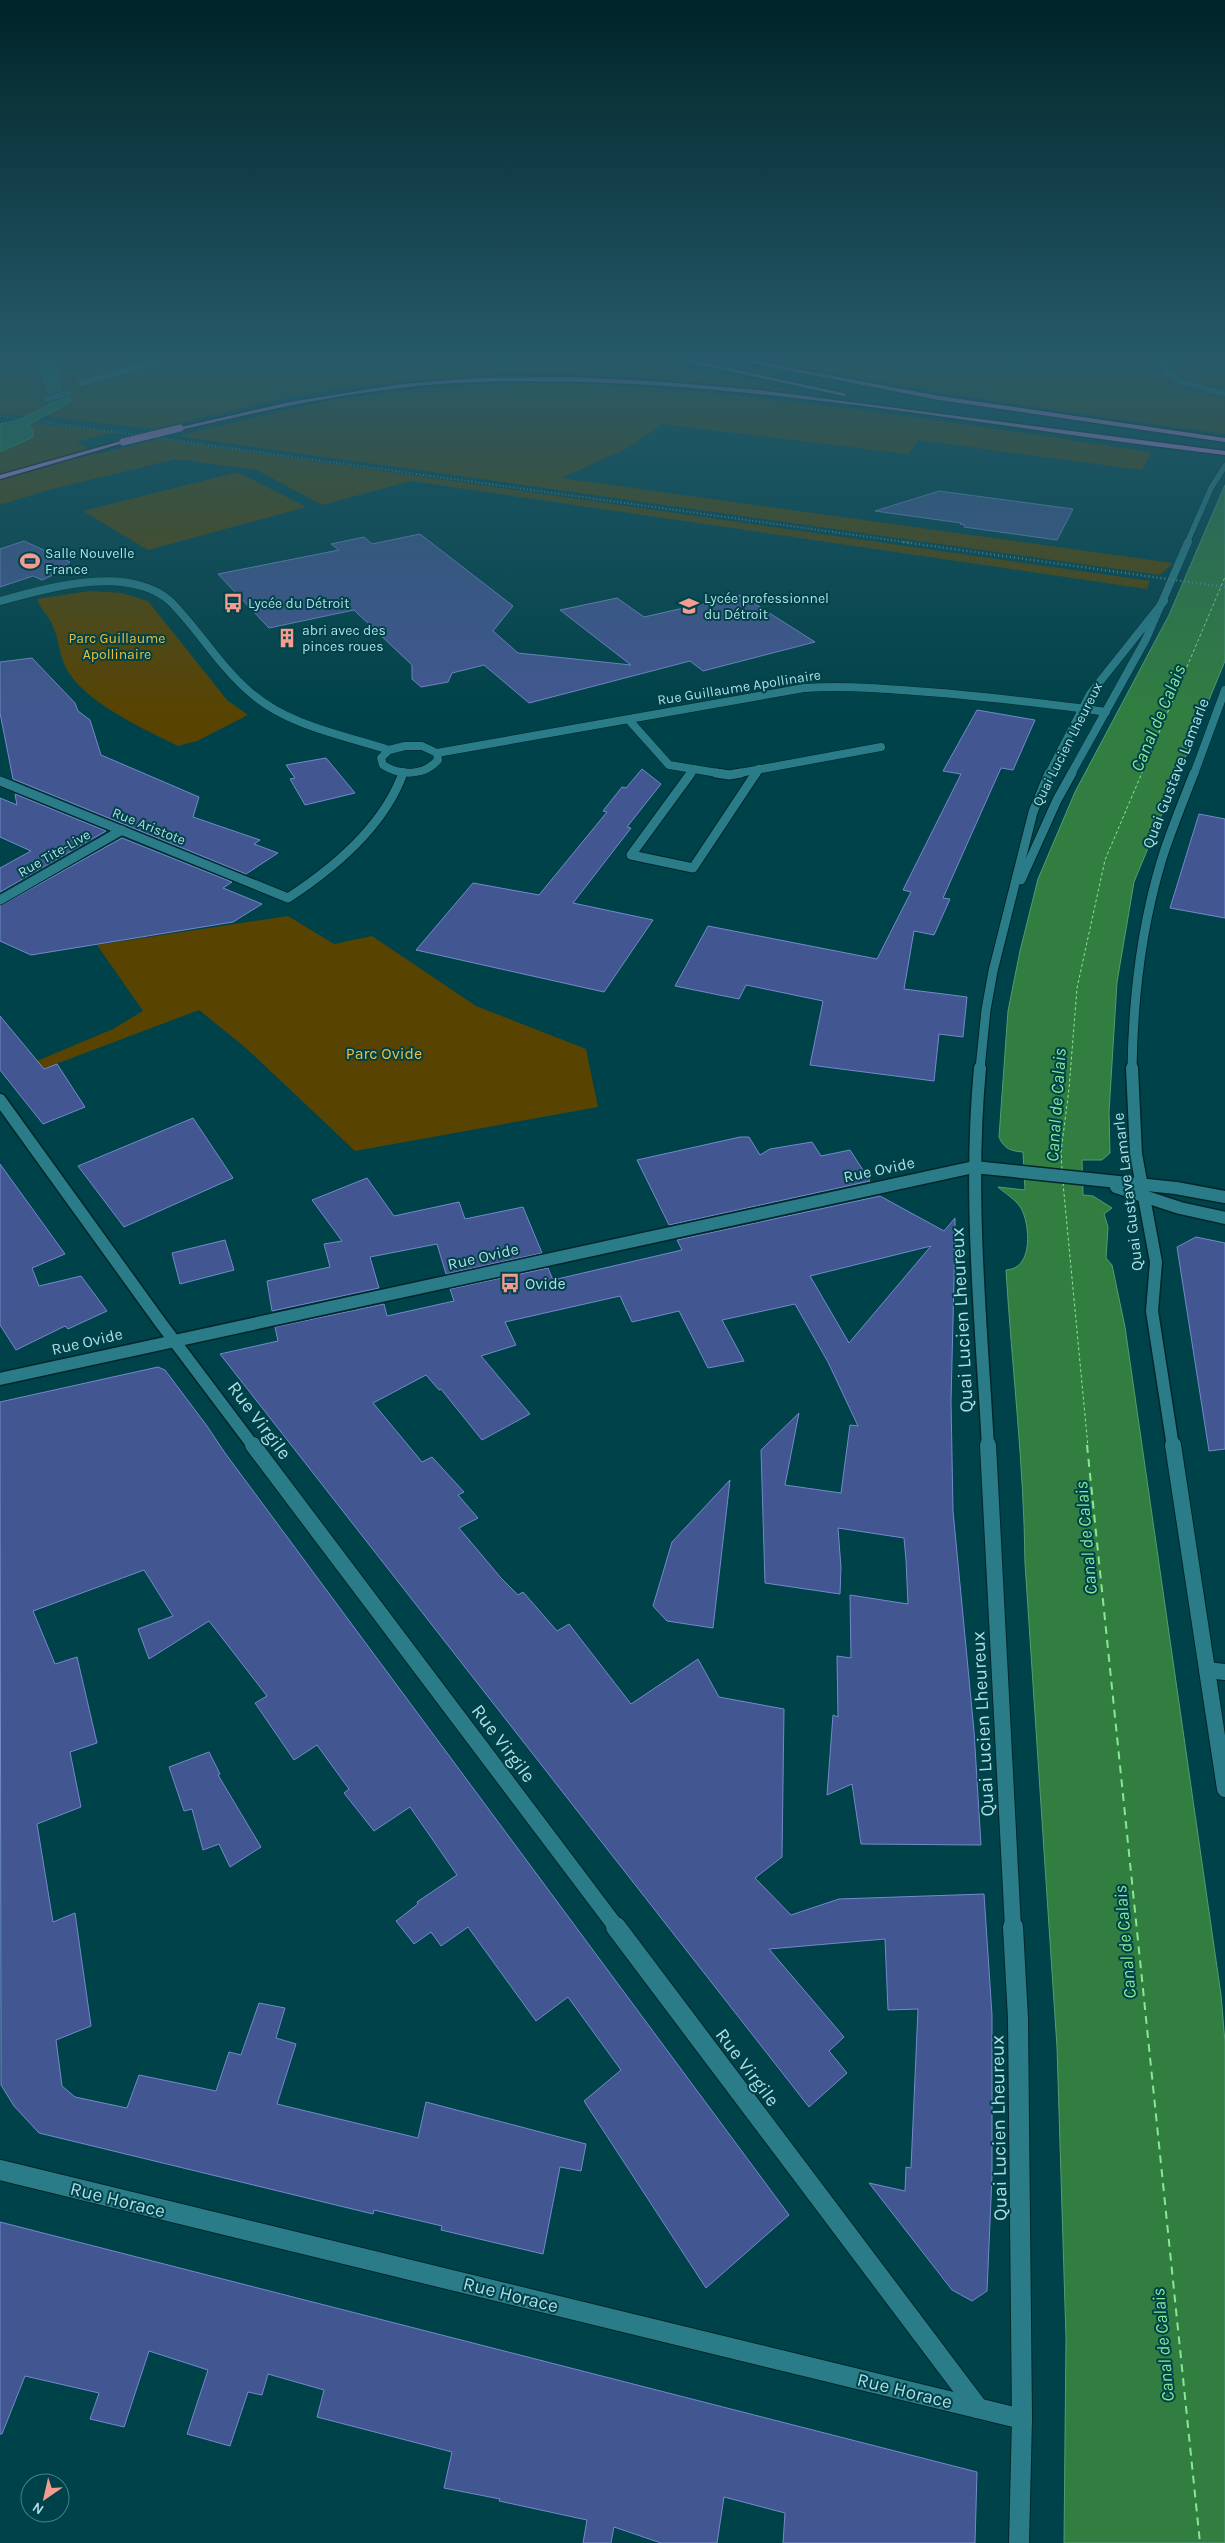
<svg xmlns="http://www.w3.org/2000/svg" width="1225" height="2543" font-family="Karla,sans-serif">
	<rect width="100%" height="100%" fill="#004249"/>
	<g fill="#594300">
		<polygon points="0,361 38,361 52,403 36,411 37,413 32,417 0,414"/>
		<polygon points="55,361 655,361 803,393 618,375 499,374 342,388 291,397 153,429 44,416 56,411 70,397 60,388"/>
		<path d="M766,361h459v73c-153,-21 -307,-43 -459,-73z"/>
		<path d="M547,382c203,7 403,41 604,70l-9,18 -224,-30 -10,14 -246,-30 -34,24 -67,30 612,85 -13,12 -983,-139 154,-36 75,-10z"/>
		<polygon points="32,423 114,432 76,442 98,454 159,439 1150,581 1147,589 411,481 322,505 257,470 176,459 48,490 0,505 0,452 33,437 27,425"/>
		<polygon points="238,472 306,507 148,550 83,511"/>
		<path d="M90,591l32,2 26,8 79,99 21,15 -51,26 -19,5c-34,-17 -93,-43 -112,-78 -7,-13 -7,-30 -14,-44 -4,-10 -11,-13 -15,-25z"/>
		<polygon points="288,916 334,944 372,936 476,1006 586,1049 598,1107 355,1151 246,1048 199,1010 11,1081 6,1074 113,1029 143,1011 97,945"/>
	</g>
	<g fill="#317e40" stroke="#579b72">
		<polygon points="38,361 55,361 60,388 70,397 70,402 28,425 33,429 33,437 0,452 0,424 19,420 52,403"/>
		<path d="M1225,485v176l-91,221 -17,100 -8,130 1,41 -8,7h-20l1,35 10,1 19,12 -8,6 4,13 -2,31 6,7 13,62 96,668 4,47v501h-161l2,-205 -9,-291 -32,-484c-1,-98 -13,-195 -19,-293 28,-1 24,-46 15,-62 -6,-9 -15,-14 -23,-21l27,3 -2,-38c-12,-1 -19,-3 -24,-15l9,-126 12,-60 18,-72 37,-87 94,-177z"/>
	</g>
	<g fill="none" stroke-linecap="round" stroke-linejoin="round">
		<polyline stroke="#579b72" stroke-width="5" points="81,383 160,361"/>
		<g stroke="#85e993" stroke-width="1" stroke-dasharray="3 2.5" stroke-linecap="butt">
			<polyline points="1062,1169 1061,1152 1069,1089 1077,988 1105,860 1225,577"/>
			<polyline points="1063,1183 1088,1447"/>
		</g>
		<polyline stroke="#85e993" stroke-width="2" stroke-dasharray="8 6" stroke-linecap="butt" points="1087,1445 1200,2543"/>
	</g>
	<g fill="#425791" stroke="#728ac9" fill-rule="evenodd">
		<polygon points="939,491 1073,509 1057,540 964,527 965,525 960,524 961,523 875,511"/>
		<polygon points="420,534 513,606 493,631 518,653 631,665 560,610 617,598 644,617 741,595 815,642 703,671 690,661 529,703 484,665 452,673 448,682 421,687 412,679 412,665 354,610 269,628 218,574 339,550 331,544 364,537 372,544"/>
		<polygon points="24,541 70,562 51,576 42,580 33,576 0,587 0,549"/>
		<polygon points="32,658 75,703 78,711 90,720 101,755 199,797 193,817 260,840 254,844 278,853 246,874 13,779 0,713 0,662"/>
		<polygon points="977,710 1035,720 1013,770 1001,768 992,788 943,898 950,899 934,935 914,931 904,989 967,997 963,1037 939,1034 934,1081 810,1065 823,1001 746,985 739,999 675,986 708,926 877,959 911,892 903,890 961,774 943,771"/>
		<polygon points="326,758 355,793 305,805 290,779 295,778 286,765"/>
		<polygon points="642,769 661,784 627,827 631,828 573,903 653,920 604,992 416,950 473,883 539,895 607,812 603,811 622,787 626,788"/>
		<polygon points="15,794 106,831 0,892 0,868 31,851 0,837 0,798 17,805"/>
		<polygon points="1199,814 1225,819 1225,918 1170,908"/>
		<polygon points="122,838 232,882 223,888 262,904 233,922 31,955 0,941 0,906"/>
		<polygon points="0,1016 44,1069 57,1064 85,1107 43,1124 0,1070"/>
		<polygon points="193,1118 233,1178 124,1227 78,1166"/>
		<polygon points="740,1137 749,1137 760,1155 770,1149 812,1142 821,1156 850,1150 870,1181 669,1225 637,1160"/>
		<polygon points="0,1164 65,1254 32,1268 39,1286 81,1276 107,1311 68,1329 65,1326 16,1350 0,1325"/>
		<polygon points="367,1178 394,1216 459,1202 465,1219 523,1207 542,1253 446,1274 437,1244 370,1257 379,1288 272,1311 267,1281 330,1267 324,1244 342,1241 312,1200"/>
		<path d="M880,1196l64,35 11,-13v19l3,2 -3,1 -4,161 2,110 21,220 7,114 -120,-1 -9,-60 -25,11 6,-80 5,2 -1,-61 14,2 -1,-63 58,9 -2,-44 -2,-22 -66,-10 3,40 -1,26 -75,-11 -4,-133 38,-37 -14,72 56,8 9,-68 8,1 -30,-64 -33,-58 -73,16 22,41 -36,7 -29,-57 -47,11 -12,-26 -115,26 11,23 -35,11 49,58 -48,26 -41,-51 -2,1 -13,-15 -53,28 49,59 10,-5 32,35 -6,3 20,23 -19,10 42,50 17,17 5,-3 34,39 12,-7 62,80 67,-45 21,38 65,12 -2,148 -27,21 36,37 48,-16 145,-5 8,121v161l-5,115 -15,10 -20,-11 -83,-107 36,8 1,-24 5,1 7,-159 -30,1 -3,-71 -116,10 75,88 -15,14 18,22 -38,34 -589,-753 58,-13 -3,-14 109,-23 3,12 67,-15 -4,-12 98,-21 5,12 129,-30 -5,-10zM931,1246l-82,97 -39,-67z"/>
		<polygon points="1196,1237 1225,1243 1225,1449 1209,1451 1177,1247"/>
		<polygon points="225,1240 234,1270 180,1284 172,1253"/>
		<polygon points="158,1367 165,1370 207,1426 225,1453 789,2215 706,2288 584,2101 621,2070 568,1997 536,2021 468,1927 441,1946 431,1932 414,1944 396,1921 418,1904 417,1902 457,1875 410,1807 374,1831 344,1793 349,1789 317,1745 294,1760 255,1703 267,1696 209,1621 149,1659 138,1629 173,1616 144,1570 33,1611 55,1664 77,1657 97,1743 70,1752 81,1807 37,1824 53,1922 75,1913 91,2026 56,2040 62,2086 75,2097 127,2108 139,2075 216,2091 229,2052 241,2055 259,2003 285,2008 276,2038 296,2044 277,2104 418,2138 426,2102 586,2144 581,2171 560,2167 543,2254 441,2230 442,2226 374,2210 373,2214 39,2133 14,2106 1,2085 0,1402"/>
		<polygon points="730,1480 713,1628 667,1621 653,1606 672,1542"/>
		<polygon points="209,1752 220,1774 218,1775 261,1847 230,1867 219,1844 203,1850 192,1809 184,1811 169,1767"/>
		<polygon points="0,2222 977,2472 975,2543 783,2543 785,2513 724,2497 717,2543 661,2543 614,2527 611,2543 583,2543 587,2520 499,2501 500,2499 444,2488 452,2452 317,2417 324,2390 268,2374 262,2395 248,2392 230,2446 187,2434 208,2370 149,2351 124,2427 90,2419 99,2393 25,2376 2,2434 0,2434"/>
	</g>
	<g fill="none" stroke-linecap="round" stroke-linejoin="round">
		<defs>
			<g id="minor-far5">
				<polyline points="1167,361 1166,371 1181,382 1225,394"/>
				<polyline points="46,399 69,393"/>
			</g>
			<g id="minor-far4">
				<path d="M0,601c49,-13 127,-37 170,0 29,29 50,66 81,92 38,33 92,42 138,57"/>
				<polyline points="629,720 669,765 724,774"/>
				<path d="M405,746h17l15,7 1,7c-14,16 -38,16 -55,5l-2,-7 8,-8z"/>
				<path d="M437,753l367,-65c50,-3 99,2 149,6 52,5 102,10 153,18"/>
				<polyline points="402,774 403,772"/>
				<polyline points="690,774 694,769"/>
				<polyline points="734,774 881,747"/>
				<polyline points="756,774 759,769"/>
				<polyline points="1194,774 1225,690"/>
			</g>
			<g id="minor-far3">
				<polyline points="691,773 631,855 693,868 756,773"/>
				<polyline points="716,773 729,775 741,773"/>
				<path d="M0,781l288,117c46,-30 96,-72 115,-125"/>
				<polyline points="0,900 122,830"/>
				<path d="M1132,1069c1,-69 9,-140 29,-207 9,-30 22,-60 33,-89"/>
			</g>
			<g id="minor-far2">
				<polyline points="1132,1068 1136,1154 1156,1262 1152,1311 1173,1447"/>
				<polyline points="0,1100 160,1322 254,1447"/>
				<polyline points="0,1379 974,1167"/>
			</g>
			<g id="minor-far1">
				<polyline points="253,1445 617,1928"/>
				<polyline points="1173,1445 1225,1789"/>
				<polyline points="1207,1670 1225,1672"/>
			</g>
			<g id="minor">
				<polyline points="616,1927 978,2408"/>
				<polyline points="0,2170 1022,2419"/>
			</g>
			<polyline id="tertiary-far5" points="1187,543 1211,488 1225,466"/>
			<g id="tertiary-far4">
				<polyline points="1049,774 1090,694 1164,601"/>
				<polyline points="1071,774 1146,639 1188,542"/>
			</g>
			<g id="tertiary-far3">
				<polyline points="1021,880 1057,800 1072,773"/>
				<polyline points="980,1069 986,1010 993,971 1033,812 1049,773"/>
			</g>
			<g id="tertiary-far2">
				<path d="M980,1068c-12,126 1,253 8,379"/>
				<polyline points="974,1167 1176,1188 1225,1197"/>
				<polyline points="1116,1187 1180,1208 1225,1218"/>
			</g>
			<polyline id="tertiary-far1" points="988,1445 1013,1928"/>
			<polyline id="tertiary" points="1013,1927 1018,2019 1022,2419 1019,2543"/>
			<g id="motorway">
				<polygon points="683,361 696,361 847,394 844,396"/>
				<polygon points="741,361 754,361 939,396 1225,438 1225,442 939,400"/>
				<path d="M571,377l94,5 93,8 467,61v4c-248,-29 -496,-81 -747,-73 -101,3 -200,25 -298,48l-3,-2 113,-26 112,-18 75,-6z"/>
				<polygon points="121,441 127,442 0,479 0,475"/>
			</g>
		</defs>
		<use href="#minor-far5" stroke="#03262a" stroke-width="7"/>
		<use href="#minor-far4" stroke="#03262a" stroke-width="9"/>
		<use href="#minor-far3" stroke="#03262a" stroke-width="11"/>
		<use href="#minor-far2" stroke="#03262a" stroke-width="15"/>
		<use href="#minor-far1" stroke="#03262a" stroke-width="18"/>
		<use href="#minor" stroke="#03262a" stroke-width="22"/>
		<use href="#tertiary-far5" stroke="#03262a" stroke-width="7"/>
		<use href="#tertiary-far4" stroke="#03262a" stroke-width="9"/>
		<use href="#tertiary-far3" stroke="#03262a" stroke-width="11"/>
		<use href="#tertiary-far2" stroke="#03262a" stroke-width="15"/>
		<use href="#tertiary-far1" stroke="#03262a" stroke-width="18"/>
		<use href="#tertiary" stroke="#03262a" stroke-width="22"/>
		<use href="#motorway" stroke="#03262a" stroke-width="3"/>
		<use href="#minor-far5" stroke="#2a7d88" stroke-width="5.5"/>
		<use href="#minor-far4" stroke="#2a7d88" stroke-width="8"/>
		<use href="#minor-far3" stroke="#2a7d88" stroke-width="9"/>
		<use href="#minor-far2" stroke="#2a7d88" stroke-width="12"/>
		<use href="#minor-far1" stroke="#2a7d88" stroke-width="16"/>
		<use href="#minor" stroke="#2a7d88" stroke-width="20"/>
		<use href="#tertiary-far5" stroke="#2a7d88" stroke-width="5.5"/>
		<use href="#tertiary-far4" stroke="#2a7d88" stroke-width="8"/>
		<use href="#tertiary-far3" stroke="#2a7d88" stroke-width="9"/>
		<use href="#tertiary-far2" stroke="#2a7d88" stroke-width="12"/>
		<use href="#tertiary-far1" stroke="#2a7d88" stroke-width="16"/>
		<use href="#tertiary" stroke="#2a7d88" stroke-width="20"/>
		<use href="#motorway" fill="#e983e8" fill-rule="evenodd"/>
		<polyline stroke="#5b939a" stroke-width="2" stroke-dasharray="1 2.5" stroke-linecap="butt" points="0,416 912,543"/>
		<polyline stroke="#5b939a" stroke-width="2.5" stroke-dasharray="1 3" stroke-linecap="butt" points="903,542 1225,587"/>
		<defs>
			<polyline id="motorway-bridge" points="123,442 180,428"/>
		</defs>
		<use href="#motorway-bridge" stroke="#03262a" stroke-width="8" stroke-linecap="butt"/>
		<use href="#motorway-bridge" stroke="#e983e8" stroke-width="7"/>
	</g>
	<linearGradient id="sky" x2="0" y2="1"><stop stop-color="#002428"/><stop offset="0.5" stop-color="#265a6a"/><stop offset="1" stop-color="#265a6a" stop-opacity="0"/></linearGradient>
	<rect width="1225" height="717" fill="url(#sky)"/>
	<defs>
		<symbol id="stadium-bare" viewBox="-9 -9 18 18"><path d="M0-5a6.5 5 0 1 0 0 10a6.5 5 0 1 0 0-10ZM-3.5-1.8h7v3.6h-7Z" fill="#f59c91" stroke="#004249" stroke-width="2.5" paint-order="stroke"/></symbol>
		<symbol id="bus-bare" viewBox="-9 -9 18 18"><path d="M-5-6H5V4H4V6H2V4H-2V6H-4V4H-5ZM-3.5-4V0h7V-4ZM-3.5 1.2v1.5H-2V1.2ZM2 1.2v1.5H3.5V1.2Z" fill="#f59c91" stroke="#004249" stroke-width="2.5" paint-order="stroke"/></symbol>
		<symbol id="school-bare" viewBox="-9 -9 18 18"><path d="M0-5L7-2L0 1L-7-2ZM-4 1L0 2.5L4 1V4Q0 6-4 4Z" fill="#f59c91" stroke="#004249" stroke-width="2.5" paint-order="stroke"/></symbol>
		<symbol id="building-bare" viewBox="-9 -9 18 18"><path d="M-4-6H4V6H1V3H-1V6H-4ZM-2.5-4.3h1.7v1.8h-1.7ZM.8-4.3h1.7v1.8H.8ZM-2.5-1h1.7V.8h-1.7ZM.8-1h1.7V.8H.8Z" fill="#f59c91" stroke="#004249" stroke-width="2.5" paint-order="stroke"/></symbol>
	</defs>
	<g fill-rule="evenodd">
		<use href="#stadium-bare" x="16" y="547" width="28" height="28"/>
		<use href="#bus-bare" x="219" y="589" width="28" height="28"/>
		<use href="#school-bare" x="675" y="592" width="28" height="28"/>
		<use href="#building-bare" x="273" y="624" width="28" height="28"/>
		<use href="#bus-bare" x="496" y="1269" width="28" height="28"/>
	</g>
	<g text-anchor="middle" stroke-width="4" stroke-linejoin="round" paint-order="stroke">
		<g font-size="14" fill="#afdee5" stroke="#004249" text-anchor="start">
			<text x="45" y="558">Salle Nouvelle<tspan x="45" dy="16">France</tspan></text>
			<text x="704" y="603">Lycée professionnel<tspan x="704" dy="16">du Détroit</tspan></text>
			<text x="248" y="608">Lycée du Détroit</text>
			<text x="302" y="635">abri avec des<tspan x="302" dy="16">pinces roues</tspan></text>
		</g>
		<g font-size="14" fill="#efbe3a" stroke="#004249">
			<text x="117" y="643">Parc Guillaume<tspan x="117" dy="16">Apollinaire</tspan></text>
		</g>
		<g font-size="14" fill="#afdee5" stroke="#004249">
			<text transform="translate(739 687) rotate(-9)" y="5">Rue Guillaume Apollinaire</text>
			<text transform="translate(1067 744) rotate(-63)" y="5">Quai Lucien Lheureux</text>
			<text transform="translate(149 826) rotate(22)" y="5">Rue Aristote</text>
			<text transform="translate(54 853) rotate(-30)" y="5">Rue Tite-Live</text>
		</g>
		<g font-size="16" fill="#afdee5" stroke="#004249">
			<text transform="translate(1175 773) rotate(-69)" y="6">Quai Gustave Lamarle</text>
			<text transform="translate(879 1169) rotate(-12)" y="6">Rue Ovide</text>
			<text transform="translate(1127 1192) rotate(-97)" y="6">Quai Gustave Lamarle</text>
			<text transform="translate(483 1256) rotate(-13)" y="6">Rue Ovide</text>
			<text transform="translate(87 1341) rotate(-13)" y="6">Rue Ovide</text>
		</g>
		<g font-size="16" fill="#efbe3a" stroke="#004249">
			<text x="384" y="1059">Parc Ovide</text>
		</g>
		<g font-size="16" fill="#afdee5" stroke="#004249" text-anchor="start">
			<text x="525" y="1289">Ovide</text>
		</g>
		<g font-size="18" font-style="italic" fill="#85e993" stroke="#004249">
			<text transform="translate(1158 718) rotate(-67)" y="6">Canal de Calais</text>
			<text transform="translate(1056 1105) rotate(-86)" y="6">Canal de Calais</text>
			<text transform="translate(1086 1538) rotate(-95)" y="6">Canal de Calais</text>
			<text transform="translate(1125 1942) rotate(-95)" y="6">Canal de Calais</text>
			<text transform="translate(1163 2345) rotate(-95)" y="6">Canal de Calais</text>
		</g>
		<g font-size="19" fill="#afdee5" stroke="#004249">
			<text transform="translate(961 1320) rotate(-93)" y="7">Quai Lucien Lheureux</text>
			<text transform="translate(260 1420) rotate(53)" y="7">Rue Virgile</text>
			<text transform="translate(982 1724) rotate(-93)" y="7">Quai Lucien Lheureux</text>
			<text transform="translate(504 1743) rotate(53)" y="7">Rue Virgile</text>
			<text transform="translate(748 2067) rotate(53)" y="7">Rue Virgile</text>
			<text transform="translate(998 2128) rotate(-91)" y="7">Quai Lucien Lheureux</text>
			<text transform="translate(118 2199) rotate(14)" y="7">Rue Horace</text>
			<text transform="translate(511 2294) rotate(14)" y="7">Rue Horace</text>
			<text transform="translate(905 2390) rotate(14)" y="7">Rue Horace</text>
		</g>
	</g>
	<g transform="translate(45 2498) rotate(214)"><circle r="24" fill="#004249" stroke="#468087"/>
	<path d="M0-4L9 19L0 12L-9 19Z" fill="#f59c91"/>
	<text y="-8" font-size="14" font-weight="bold" text-anchor="middle" fill="#afdee5">N</text>
	</g>
</svg>
